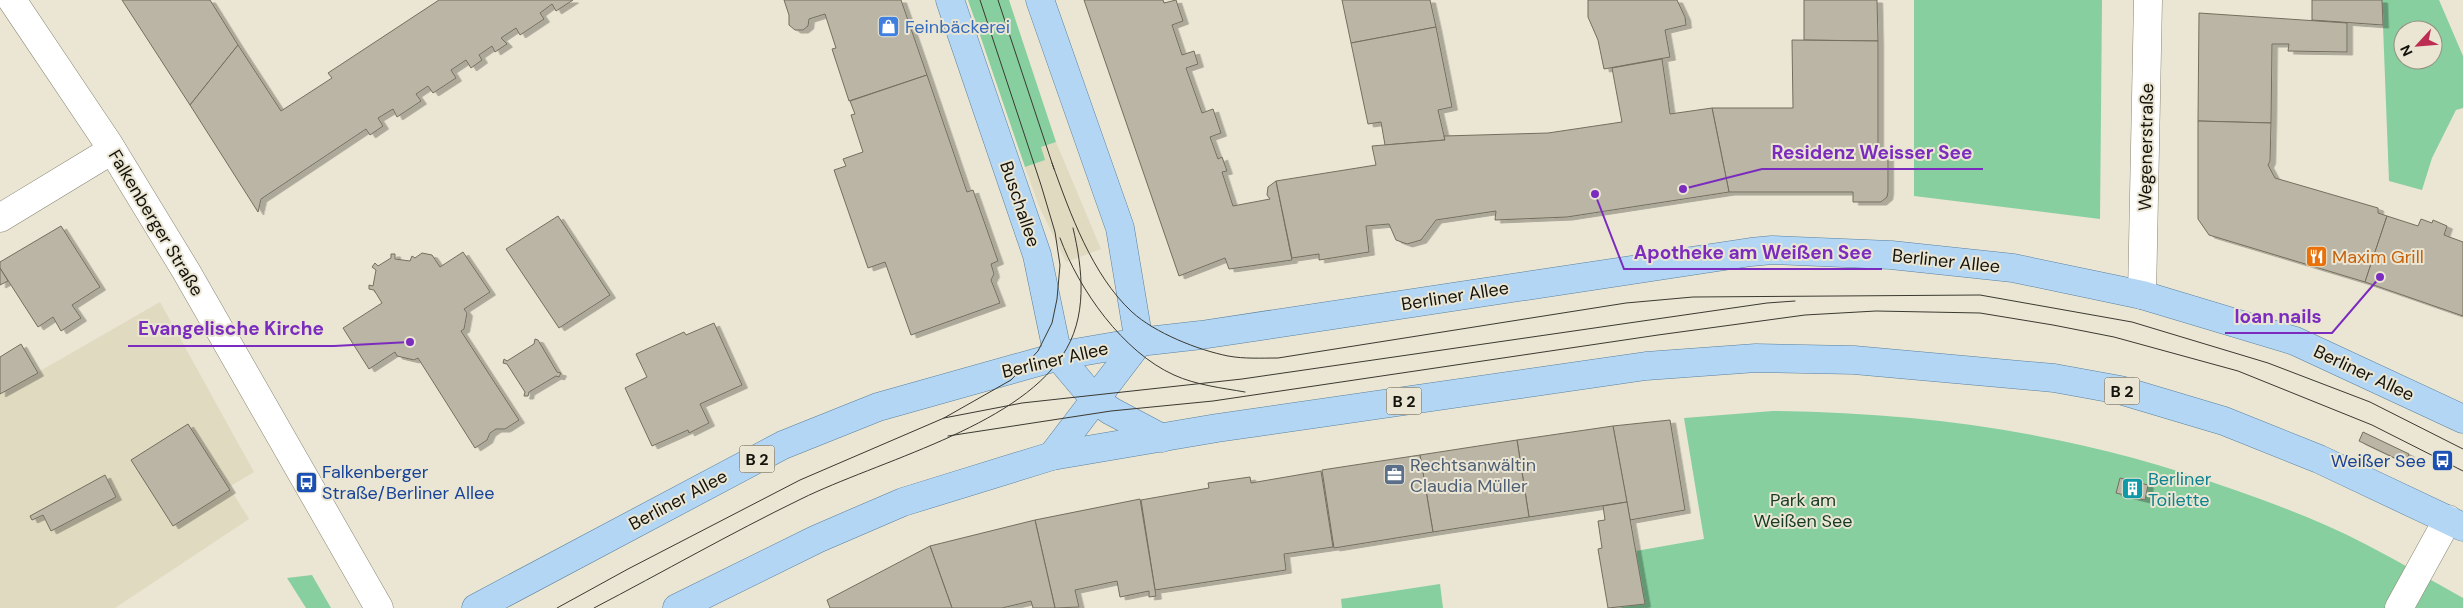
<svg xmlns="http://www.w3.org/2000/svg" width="2463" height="608" font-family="'DM Sans',sans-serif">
	<defs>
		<filter id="shadow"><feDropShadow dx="5.5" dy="3" stdDeviation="0" flood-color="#0004"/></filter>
	</defs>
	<rect width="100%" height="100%" fill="#eae6d3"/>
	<g fill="#e0dac0">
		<polygon points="1056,142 1101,249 1066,262 1039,206 1025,167 1045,160 1040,147"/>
		<polygon points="160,302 254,472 229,487 249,519 115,608 0,608 0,394"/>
	</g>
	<g fill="#87cf9e" fill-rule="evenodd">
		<polygon points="968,0 1009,0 1056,142 1041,147 1045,160 1025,167"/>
		<polygon points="1914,0 2102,0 2100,219 1914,196"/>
		<path d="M2382,0h57l24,56v52l-7,2 -24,48 -10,32 -33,-9zM2403,30h30v30h-30z"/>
		<path d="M1773,411c163,2 309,24 462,79 45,16 90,33 132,55 33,17 64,35 96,53v10h-844l25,-6 -8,-51 68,-12 -20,-121z"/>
		<polygon points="312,575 331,608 306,608 287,578"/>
		<polygon points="1440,584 1443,608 1342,608 1341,599"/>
	</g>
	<g fill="#bab5a4" stroke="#736f5f" filter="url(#shadow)">
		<polygon points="122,0 210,0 238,45 190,105"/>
		<polygon points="439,0 573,0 556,11 552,4 540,13 544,19 520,35 516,28 501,38 507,44 495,52 492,46 479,55 482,60 471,68 466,60 451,70 456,78 433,93 428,86 416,94 421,101 397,117 393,109 378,118 383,126 370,135 366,129 261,199 258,212 190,105 238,45 281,111 332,78 328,73"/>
		<polygon points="784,0 901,0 927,75 849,101 832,49 836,48 825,14 809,19 808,26 803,30 795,30 789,25 789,15"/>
		<polygon points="1084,0 1163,0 1164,3 1176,0 1183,21 1172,25 1182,55 1194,51 1198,64 1186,68 1202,113 1213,109 1221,133 1210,137 1218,159 1222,157 1227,171 1222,172 1233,206 1270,199 1267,195 1268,187 1276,181 1292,260 1229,269 1225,258 1179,276"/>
		<polygon points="1342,0 1430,0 1436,27 1351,43"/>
		<polygon points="1588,0 1677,0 1685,17 1686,25 1665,30 1670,57 1604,69 1598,40 1588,17"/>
		<polygon points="1804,0 1877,0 1878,41 1804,40"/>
		<polygon points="2312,0 2382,0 2383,25 2312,20"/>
		<polygon points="2199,13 2347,23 2347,52 2288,51 2289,44 2272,44 2271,123 2198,121"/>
		<polygon points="1436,27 1452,107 1438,110 1445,140 1385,145 1381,122 1368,124 1351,43"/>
		<polygon points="1792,40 1878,41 1878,154 1888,154 1888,192 1887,197 1881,202 1853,202 1853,192 1729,192 1712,108 1793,108"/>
		<polygon points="1662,59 1670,114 1712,108 1729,192 1567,217 1495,220 1496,211 1436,220 1421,240 1407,244 1396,240 1389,224 1366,226 1369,252 1319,260 1319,254 1292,258 1276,181 1376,165 1372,146 1445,140 1444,136 1548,133 1622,122 1612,68"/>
		<polygon points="927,75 967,192 973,190 998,261 991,264 994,274 991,280 1000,303 911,335 885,262 868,268 834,170 846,166 843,159 863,152 851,115 855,114 850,101"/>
		<polygon points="2198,121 2271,123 2270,161 2268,165 2275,178 2378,208 2378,213 2387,216 2365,282 2209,235 2198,219"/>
		<polygon points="558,216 610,295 559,328 506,249"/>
		<polygon points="2387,216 2418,226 2421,219 2432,223 2433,220 2447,226 2444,235 2463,242 2463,316 2365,282"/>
		<polygon points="61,226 100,287 72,305 81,318 61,331 53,317 38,327 0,268 0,262"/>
		<polygon points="463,252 490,292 464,309 467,313 464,329 461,331 519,420 505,429 496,429 490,433 487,440 475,448 418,358 414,360 397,356 395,352 369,369 343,328 382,303 374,290 369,289 369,285 373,286 376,270 372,267 375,263 378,266 391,258 391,254 395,254 395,259 410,261 412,256 415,258 422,253 432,255 440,267"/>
		<polygon points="0,268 8,281 0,285"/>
		<polygon points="714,323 742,385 700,404 709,423 689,433 688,430 652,446 625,388 647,377 636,354 684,332 686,335"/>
		<polygon points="535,339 538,340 557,372 561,373 559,377 556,376 529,392 528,396 524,396 525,392 507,364 503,363 504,359 507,361 534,344"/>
		<polygon points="21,344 38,373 0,394 0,357"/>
		<polygon points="1670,420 1685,510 1630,520 1613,426"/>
		<polygon points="188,424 230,490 173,526 131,460"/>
		<polygon points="1613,426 1627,502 1529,517 1517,440"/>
		<polygon points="2363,432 2409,454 2405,463 2359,441"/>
		<polygon points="1517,440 1529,517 1433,532 1420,455"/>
		<polygon points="1420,455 1433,532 1334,548 1322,470"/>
		<polygon points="1321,471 1333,547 1284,554 1286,570 1155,590 1141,500 1209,488 1208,483 1250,477 1251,483"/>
		<polygon points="105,475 116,497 51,531 43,515 32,520 30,516"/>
		<polygon points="2120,478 2148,485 2145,500 2116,493"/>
		<polygon points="1140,499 1156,596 1149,597 1149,591 1120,597 1117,581 1075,590 1079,607 1055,608 1035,520"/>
		<polygon points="1627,502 1645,604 1608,608 1598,549 1602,548 1598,521 1605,520 1603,506"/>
		<polygon points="1035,520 1055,608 1033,608 1031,601 1002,608 952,608 930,546"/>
		<polygon points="930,546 952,608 830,608 827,600"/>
	</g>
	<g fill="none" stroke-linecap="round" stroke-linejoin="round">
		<defs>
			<g id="minor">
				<polyline points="12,0 108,143 186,271 379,608"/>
				<polyline points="0,218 112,150"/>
				<polyline points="2142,295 2148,0"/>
				<polyline points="2399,608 2448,519"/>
			</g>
			<g id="major">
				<polyline points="950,0 1037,255 1058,356 1095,400 1111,411 1162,438"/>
				<polyline points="1040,0 1120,228 1139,342 1052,456"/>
				<polyline points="476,608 783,445 878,407 1063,355 1139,342 1201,335 1751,252 1772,250 1891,255 2013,268 2142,295 2295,341 2463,419"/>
				<polyline points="677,608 817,539 903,502 1052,456 1217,428 1646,366 1756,358 1854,360 2054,378 2120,390 2224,421 2319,459 2463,527"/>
			</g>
		</defs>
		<use href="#minor" stroke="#898574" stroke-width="29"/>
		<use href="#major" stroke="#5a809e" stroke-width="29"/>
		<use href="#minor" stroke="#fff" stroke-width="28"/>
		<use href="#major" stroke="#b2d6f4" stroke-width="28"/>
		<g stroke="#3b3931" stroke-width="1">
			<polyline points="998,0 1054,169"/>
			<path d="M1052,163c18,50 40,112 80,149 23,21 66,38 96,44 16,3 34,2 50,2l348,-55 67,-6 287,-2 152,27 136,41 102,39 93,47"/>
			<path d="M1060,238c19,52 63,114 114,137 22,10 48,13 71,17"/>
			<polyline points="944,418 1022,403 1242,379 1767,303 1795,301"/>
			<polyline points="948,436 1111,411 1213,401 1658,335 1805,315 1876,311 1980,313 2053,325 2114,337 2238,371 2372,425 2463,471"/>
			<polyline points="557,608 628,569 800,480 944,418 1011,380 1038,351 1052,323 1057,299 1060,265 1055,232 1041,185 980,0"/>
			<path d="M594,608c69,-36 137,-75 207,-109 77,-38 213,-71 261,-143 26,-38 21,-86 11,-128"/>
		</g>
	</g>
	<defs>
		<symbol id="shop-square" viewBox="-11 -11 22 22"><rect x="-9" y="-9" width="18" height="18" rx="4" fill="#3f7fe0" stroke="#eae6d3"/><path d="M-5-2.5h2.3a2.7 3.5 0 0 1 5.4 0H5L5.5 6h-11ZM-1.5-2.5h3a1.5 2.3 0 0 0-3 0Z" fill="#fff"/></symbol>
		<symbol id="restaurant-square" viewBox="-11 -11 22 22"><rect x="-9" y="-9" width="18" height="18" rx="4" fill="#e8710a" stroke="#eae6d3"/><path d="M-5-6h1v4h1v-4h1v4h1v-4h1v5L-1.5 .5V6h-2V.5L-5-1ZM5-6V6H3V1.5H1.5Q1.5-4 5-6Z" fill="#fff"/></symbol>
		<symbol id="bus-square" viewBox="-11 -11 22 22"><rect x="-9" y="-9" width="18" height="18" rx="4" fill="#1a4fb4" stroke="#eae6d3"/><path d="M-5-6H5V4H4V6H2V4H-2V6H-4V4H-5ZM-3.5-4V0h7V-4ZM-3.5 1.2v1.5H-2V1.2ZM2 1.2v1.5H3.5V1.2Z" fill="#fff"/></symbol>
		<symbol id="office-square" viewBox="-11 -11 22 22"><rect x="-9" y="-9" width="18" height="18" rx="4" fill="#5c6f8a" stroke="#eae6d3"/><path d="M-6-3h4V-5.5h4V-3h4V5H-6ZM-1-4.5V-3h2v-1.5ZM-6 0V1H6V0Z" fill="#fff"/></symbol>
		<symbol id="building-square" viewBox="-11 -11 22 22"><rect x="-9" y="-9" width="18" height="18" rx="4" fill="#0f9aa8" stroke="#eae6d3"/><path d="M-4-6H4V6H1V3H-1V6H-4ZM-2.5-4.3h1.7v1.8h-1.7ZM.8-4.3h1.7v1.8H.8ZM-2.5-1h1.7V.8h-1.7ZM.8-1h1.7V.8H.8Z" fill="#fff"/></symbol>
	</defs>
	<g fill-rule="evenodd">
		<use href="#shop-square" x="876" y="14" width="25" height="25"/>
		<use href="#restaurant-square" x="2304" y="244" width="25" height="25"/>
		<use href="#bus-square" x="2430" y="448" width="25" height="25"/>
		<use href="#office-square" x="1382" y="462" width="25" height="25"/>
		<use href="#bus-square" x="294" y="470" width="25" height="25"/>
		<use href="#building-square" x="2120" y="476" width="25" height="25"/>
	</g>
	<g text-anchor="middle" stroke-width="4" stroke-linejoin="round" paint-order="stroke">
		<g fill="#eae6d3" stroke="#545248" stroke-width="1">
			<rect x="2104.5" y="377.5" width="35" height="27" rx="4"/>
			<rect x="1386.5" y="387.5" width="35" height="27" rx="4"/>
			<rect x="739.5" y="445.5" width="35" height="27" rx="4"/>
		</g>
		<g font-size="16" font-weight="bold" fill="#14120c">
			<text x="2122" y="397">B 2</text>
			<text x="1404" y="407">B 2</text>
			<text x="757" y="465">B 2</text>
		</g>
		<g font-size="18" fill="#366cbe" stroke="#eae6d3" text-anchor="start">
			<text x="905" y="33">Feinbäckerei</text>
		</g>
		<g font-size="18" fill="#14120c" stroke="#eae6d3">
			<text transform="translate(2146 147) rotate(-89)" y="6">Wegenerstraße</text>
			<text transform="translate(1020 204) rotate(71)" y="6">Buschallee</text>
			<text transform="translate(156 223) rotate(59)" y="6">Falkenberger Straße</text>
			<text transform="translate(1946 261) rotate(6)" y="6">Berliner Allee</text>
			<text transform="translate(1455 296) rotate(-9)" y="6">Berliner Allee</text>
			<text transform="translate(1055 360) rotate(-13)" y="6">Berliner Allee</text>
			<text transform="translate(2364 373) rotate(25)" y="6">Berliner Allee</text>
			<text transform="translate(678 500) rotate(-28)" y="6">Berliner Allee</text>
		</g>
		<g font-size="18" fill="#c56008" stroke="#eae6d3" text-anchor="start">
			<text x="2332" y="263">Maxim Grill</text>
		</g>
		<g font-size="18" fill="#164399" stroke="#eae6d3" text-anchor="end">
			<text x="2426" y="467">Weißer See</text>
			<text x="322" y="478" text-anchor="start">Falkenberger<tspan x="322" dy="21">Straße/Berliner Allee</tspan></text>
		</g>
		<g font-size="18" fill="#4e5e75" stroke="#eae6d3" text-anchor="start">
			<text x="1410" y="471">Rechtsanwältin<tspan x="1410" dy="21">Claudia Müller</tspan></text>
		</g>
		<g font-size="18" fill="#0d838f" stroke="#eae6d3" text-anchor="start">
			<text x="2148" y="485">Berliner<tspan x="2148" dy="21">Toilette</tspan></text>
		</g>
		<g font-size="18" fill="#163b24" stroke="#eae6d3">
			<text x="1803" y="506">Park am<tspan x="1803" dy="21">Weißen See</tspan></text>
		</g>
	</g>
	<path fill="none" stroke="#7b2cbf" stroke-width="2" d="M1683 189L1762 169H1983M1595 194L1624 269H1882M2380 277L2332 333H2225M410 342L334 346H128"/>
	<g fill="#7b2cbf" stroke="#eae6d3" stroke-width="2">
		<circle cx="1683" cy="189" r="5"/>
		<circle cx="1595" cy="194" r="5"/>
		<circle cx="2380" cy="277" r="5"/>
		<circle cx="410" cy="342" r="5"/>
	</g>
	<g font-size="19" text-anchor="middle" font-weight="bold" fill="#7b2cbf" stroke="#eae6d3" stroke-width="4" stroke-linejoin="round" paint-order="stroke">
		<text x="1872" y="159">Residenz Weisser See</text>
		<text x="1753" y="259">Apotheke am Weißen See</text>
		<text x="2278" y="323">loan nails</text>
		<text x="231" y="335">Evangelische Kirche</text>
	</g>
	<g transform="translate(2418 45) rotate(244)"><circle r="24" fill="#eae6d3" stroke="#949183"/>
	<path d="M0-4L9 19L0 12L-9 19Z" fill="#bd2d51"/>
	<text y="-8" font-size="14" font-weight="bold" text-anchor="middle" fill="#14120c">N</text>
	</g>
</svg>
